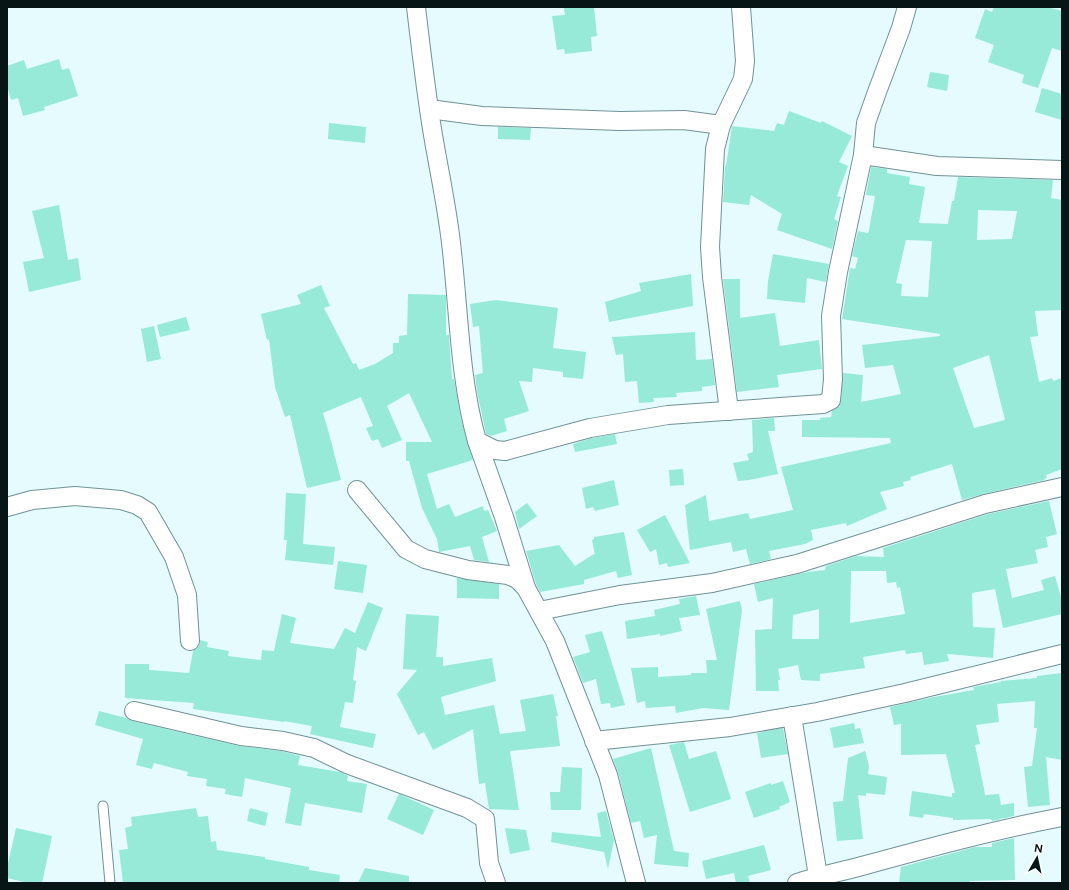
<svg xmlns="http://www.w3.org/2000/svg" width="1069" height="890" font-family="Figtree,sans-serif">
	<rect width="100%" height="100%" fill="#e5fbfe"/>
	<g fill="#96ead7" fill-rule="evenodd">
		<polygon points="564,7 594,7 597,36 591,37 592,51 565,54 564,49 557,50 552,16 565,15"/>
		<polygon points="994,7 1047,7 1062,11 1062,51 1052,48 1038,88 1022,83 1024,75 988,62 994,45 975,38 985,9 992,12"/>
		<polygon points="59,59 62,70 69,68 78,96 44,107 45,110 23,116 18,98 11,100 7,86 7,66 24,60 27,69"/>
		<polygon points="930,72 949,75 947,91 927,87"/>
		<polygon points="1042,88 1062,94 1062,120 1035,112"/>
		<polygon points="789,111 821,123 822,121 852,136 839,162 848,166 837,196 841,197 834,219 838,221 832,249 777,230 782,214 751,195 749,205 723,202 725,166 726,166 732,126 774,131 777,123 784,125"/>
		<polygon points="329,123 366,127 365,143 328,139"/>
		<polygon points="498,127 531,128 530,140 498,139"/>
		<path d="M871,167l16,2v4l23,4 -1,7 16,3 -6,36 29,1 4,-23h2l4,-24 95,3 -2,18 11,2v110l-27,1 3,25 -8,1 9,45 13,-4 1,3 9,-3v91l-16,6 1,3 -3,1 1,1 -62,14 -21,6 -10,-36 -42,13 1,3 -8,2 1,4 -24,6 7,17 -40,17 -1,-3 -35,7 2,10 -8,4 -36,7 2,8 -21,5 -4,-15 -13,3 -2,-10 -41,8 -5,-45 21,-10 3,26 39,-8 2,6 43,-9 -12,-43 110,-24 -1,-5 -88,-1v-17h18v-2l11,-1 1,-6 8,-5 1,-5 2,-28 20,2 -2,27 40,-8 -8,-29 -28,3 -3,-23 78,-9v-2l-98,-15 8,-51 5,1 3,-11 -6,-2 6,-25 10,2 1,-3 6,-34 -9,-1zM978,210l39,1 -5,28 -35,1zM906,240l26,1 -4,56 -27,-1 1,-12 -6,-1zM989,355l16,65 -31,8 -21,-60z"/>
		<polygon points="59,205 68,260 78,258 81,280 29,292 23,262 44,258 32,211"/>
		<polygon points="773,254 829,264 826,282 807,278 805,303 767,299 768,281"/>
		<polygon points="691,274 693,306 609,322 605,302 641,291 639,283"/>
		<polygon points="723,279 740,279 740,318 775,313 780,346 819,340 822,369 777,375 779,387 737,392"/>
		<polygon points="321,285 330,306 324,308 353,364 356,363 359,370 375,364 393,353 393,343 399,343 399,336 407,335 408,294 446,295 446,335 449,335 452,379 454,379 461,419 473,460 427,474 437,509 449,504 455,517 483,506 484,511 488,510 497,531 482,537 489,562 474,560 470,546 439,552 437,539 422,508 409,461 406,461 406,442 432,442 409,393 387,406 402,440 382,448 378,439 372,441 366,428 373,426 361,397 323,413 330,437 341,480 307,488 290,415 285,417 275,387 269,339 267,340 261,314 301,304 297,295"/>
		<polygon points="496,300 558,308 553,348 586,352 583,379 563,377 563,372 533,368 532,382 519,381 529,411 504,419 507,431 491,436 486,434 477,391 475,375 483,373 479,326 473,327 470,304"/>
		<polygon points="186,317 190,330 160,337 157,325"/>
		<polygon points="154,326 161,359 147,362 141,329"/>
		<polygon points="695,332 696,360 712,359 715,385 702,387 702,391 676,393 677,397 653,398 654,402 639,403 637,381 625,382 623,354 616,355 612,337"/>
		<polygon points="774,418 775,431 768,431 778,474 749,480 738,481 733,463 749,460 747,454 753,452 752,420"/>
		<polygon points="615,434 617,444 575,452 573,444 592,438"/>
		<polygon points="683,469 684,485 670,486 669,470"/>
		<polygon points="614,480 619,505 595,511 593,507 586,509 582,488"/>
		<polygon points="286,493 306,494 303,544 335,547 333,565 285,560 287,540 284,540"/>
		<path d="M1049,501l8,33 -11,3 2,10 -13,3 3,13 -32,6 6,29 32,-8 -3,-10 14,-4 7,25v13l-59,14 -8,-39 -23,4 1,34 22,1 -2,30 -46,-4 2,7 -25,4 -2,-13 -16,2 -1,-4 -42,7 2,11 -45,6v7l-19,-1 -3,-15 -20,4 2,11h-2l1,11h-23l-1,-61 17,-1 1,-31 -15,4 -4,-18 54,-12 17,-2 1,-4 30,-10 28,1 -1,-9 105,-34zM851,571h35l1,12 9,-1 1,6 3,-1 5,27 -55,9zM819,609v30h-27l1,-24z"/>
		<polygon points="527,503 537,516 519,529 515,512"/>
		<polygon points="665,515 690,563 668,567 667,563 659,565 656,549 650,552 637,530"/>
		<polygon points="624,532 632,575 618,578 616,571 584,580 584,584 540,592 536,584 526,551 559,545 575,566 594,554 595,555 592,540 594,539 594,537"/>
		<polygon points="338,561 367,565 363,593 334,589"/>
		<polygon points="457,578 499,584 499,599 457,598"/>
		<polygon points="696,596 700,615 679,618 682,631 660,636 660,634 627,639 625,621 655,616 654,610 680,604 679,599"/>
		<polygon points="740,601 742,610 729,710 703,708 676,713 675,706 646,708 645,701 637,703 631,668 658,667 658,677 691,675 691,673 707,673 706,660 717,660 706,609"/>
		<polygon points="368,602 383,608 366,651 357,647 353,680 356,681 353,703 345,702 340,727 376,734 373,748 310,734 312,726 284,721 284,722 193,709 194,703 125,698 125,664 149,664 149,670 189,673 193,651 199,646 200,640 208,642 207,647 229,651 228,656 261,660 262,650 274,651 282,614 296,618 290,643 334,649 345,628 355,633"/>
		<polygon points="406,614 439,616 436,657 443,657 443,666 492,658 496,681 441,697 445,715 494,705 500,734 526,731 520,700 553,694 558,716 556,716 560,746 510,751 519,810 489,809 485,783 479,784 473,729 433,750 424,732 418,735 397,694 417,670 403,669"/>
		<polygon points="602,631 625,705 611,708 610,703 601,704 596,679 583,683 573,657 590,652 585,635"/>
		<polygon points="1062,673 1062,760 1046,757 1050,805 1028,807 1024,767 1032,766 1037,728 1034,728 1035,701 997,704 999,722 976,725 980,744 975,745 984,789 985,795 999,794 1001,805 1014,803 1014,816 992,821 991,819 953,820 953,818 924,814 923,818 909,816 912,791 952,797 952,793 955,793 946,754 901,755 901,724 894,725 890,707 934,697 974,690 973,687 1001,682 1001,681 1037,678 1037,676"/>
		<polygon points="99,711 126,718 132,721 239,746 281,751 300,756 298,765 340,772 348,776 347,781 367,784 362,813 305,803 301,826 285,823 291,788 245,778 242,797 225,794 226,789 206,786 207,779 187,776 188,772 154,763 152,769 136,765 143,739 95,725"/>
		<polygon points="854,723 855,729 860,728 864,743 834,748 830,728"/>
		<polygon points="783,728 788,754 761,758 757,733"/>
		<polygon points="684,742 689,759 716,751 731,799 690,812 669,745"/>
		<polygon points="651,748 674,851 689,853 688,867 654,864 657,835 644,838 640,821 631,823 618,772 613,759"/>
		<polygon points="865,751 869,766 868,774 887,777 885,795 866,793 866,796 858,795 863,839 837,841 833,802 843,801 848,758"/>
		<polygon points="562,767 582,768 581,810 551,810 550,792 560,792"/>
		<polygon points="783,781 790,802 779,807 780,809 754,818 745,792 771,783 771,785"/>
		<polygon points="399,794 434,810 423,835 387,819"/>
		<polygon points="196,808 198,817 208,816 211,842 216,841 217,850 265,857 265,859 309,867 309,870 340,875 339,883 123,883 119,850 128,849 125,828 132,826 131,817"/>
		<polygon points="250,808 268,813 265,826 247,821"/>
		<polygon points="606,811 614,840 608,869 604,852 551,842 552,832 601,837 597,813"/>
		<polygon points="16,828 52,836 42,883 28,883 7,878 7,868"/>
		<polygon points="505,828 526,830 530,850 510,854"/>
		<polygon points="1014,838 1015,880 970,881 970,883 899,883 901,867 975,847 992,847 992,843"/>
		<polygon points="764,845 771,870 748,876 750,883 736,883 734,873 706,879 702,861"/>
		<polygon points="365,868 409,876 409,883 358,883"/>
	</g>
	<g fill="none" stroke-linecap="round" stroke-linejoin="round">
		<defs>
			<polyline id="service" points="103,806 110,883"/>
			<g id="minor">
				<path d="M416,7c4,34 8,68 13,102 6,45 17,89 22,134 8,66 8,134 26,198l18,9 10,1 85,-23 78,-13 155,-11 8,-4 2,-21 -2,-63 7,-44 25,-117 3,-32 11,-31 24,-64 6,-21"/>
				<polyline points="429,109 482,116 620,121 684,120 721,125"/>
				<polyline points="863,155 937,166 1062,170"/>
				<polyline points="729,411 712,277 710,247 715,149 721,125 743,79 745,61 741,7"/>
				<polyline points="477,441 504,517 526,588"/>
				<polyline points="357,490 406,549 425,559 468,570 508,575 517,579 526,588 555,641 608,775 636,883"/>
				<polyline points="7,507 32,500 75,496 121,500 137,505 148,512 174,557 187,595 190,641"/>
				<polyline points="539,611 620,595 712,583 797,564 985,504 1062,487"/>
				<polyline points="134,711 241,736 283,741 314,748 347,764 467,808 485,819 489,863 496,883"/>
				<polyline points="792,716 818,876"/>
				<polyline points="594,741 730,727 817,712 905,693 1062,654"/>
				<path d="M797,883c21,-7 43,-11 65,-17 66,-18 132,-36 200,-49"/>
			</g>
		</defs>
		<use href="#service" stroke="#709297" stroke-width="11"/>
		<use href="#minor" stroke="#709297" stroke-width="20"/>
		<use href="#service" stroke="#fff" stroke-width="9"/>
		<use href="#minor" stroke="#fff" stroke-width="18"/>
	</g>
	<rect width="1069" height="890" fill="none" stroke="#081517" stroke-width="16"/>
	<g transform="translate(1037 858) rotate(9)" stroke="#ffffff" stroke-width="3" paint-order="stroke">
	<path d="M0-3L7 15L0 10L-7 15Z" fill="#081517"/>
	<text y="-6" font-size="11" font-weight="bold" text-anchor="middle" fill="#081517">N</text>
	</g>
</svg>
